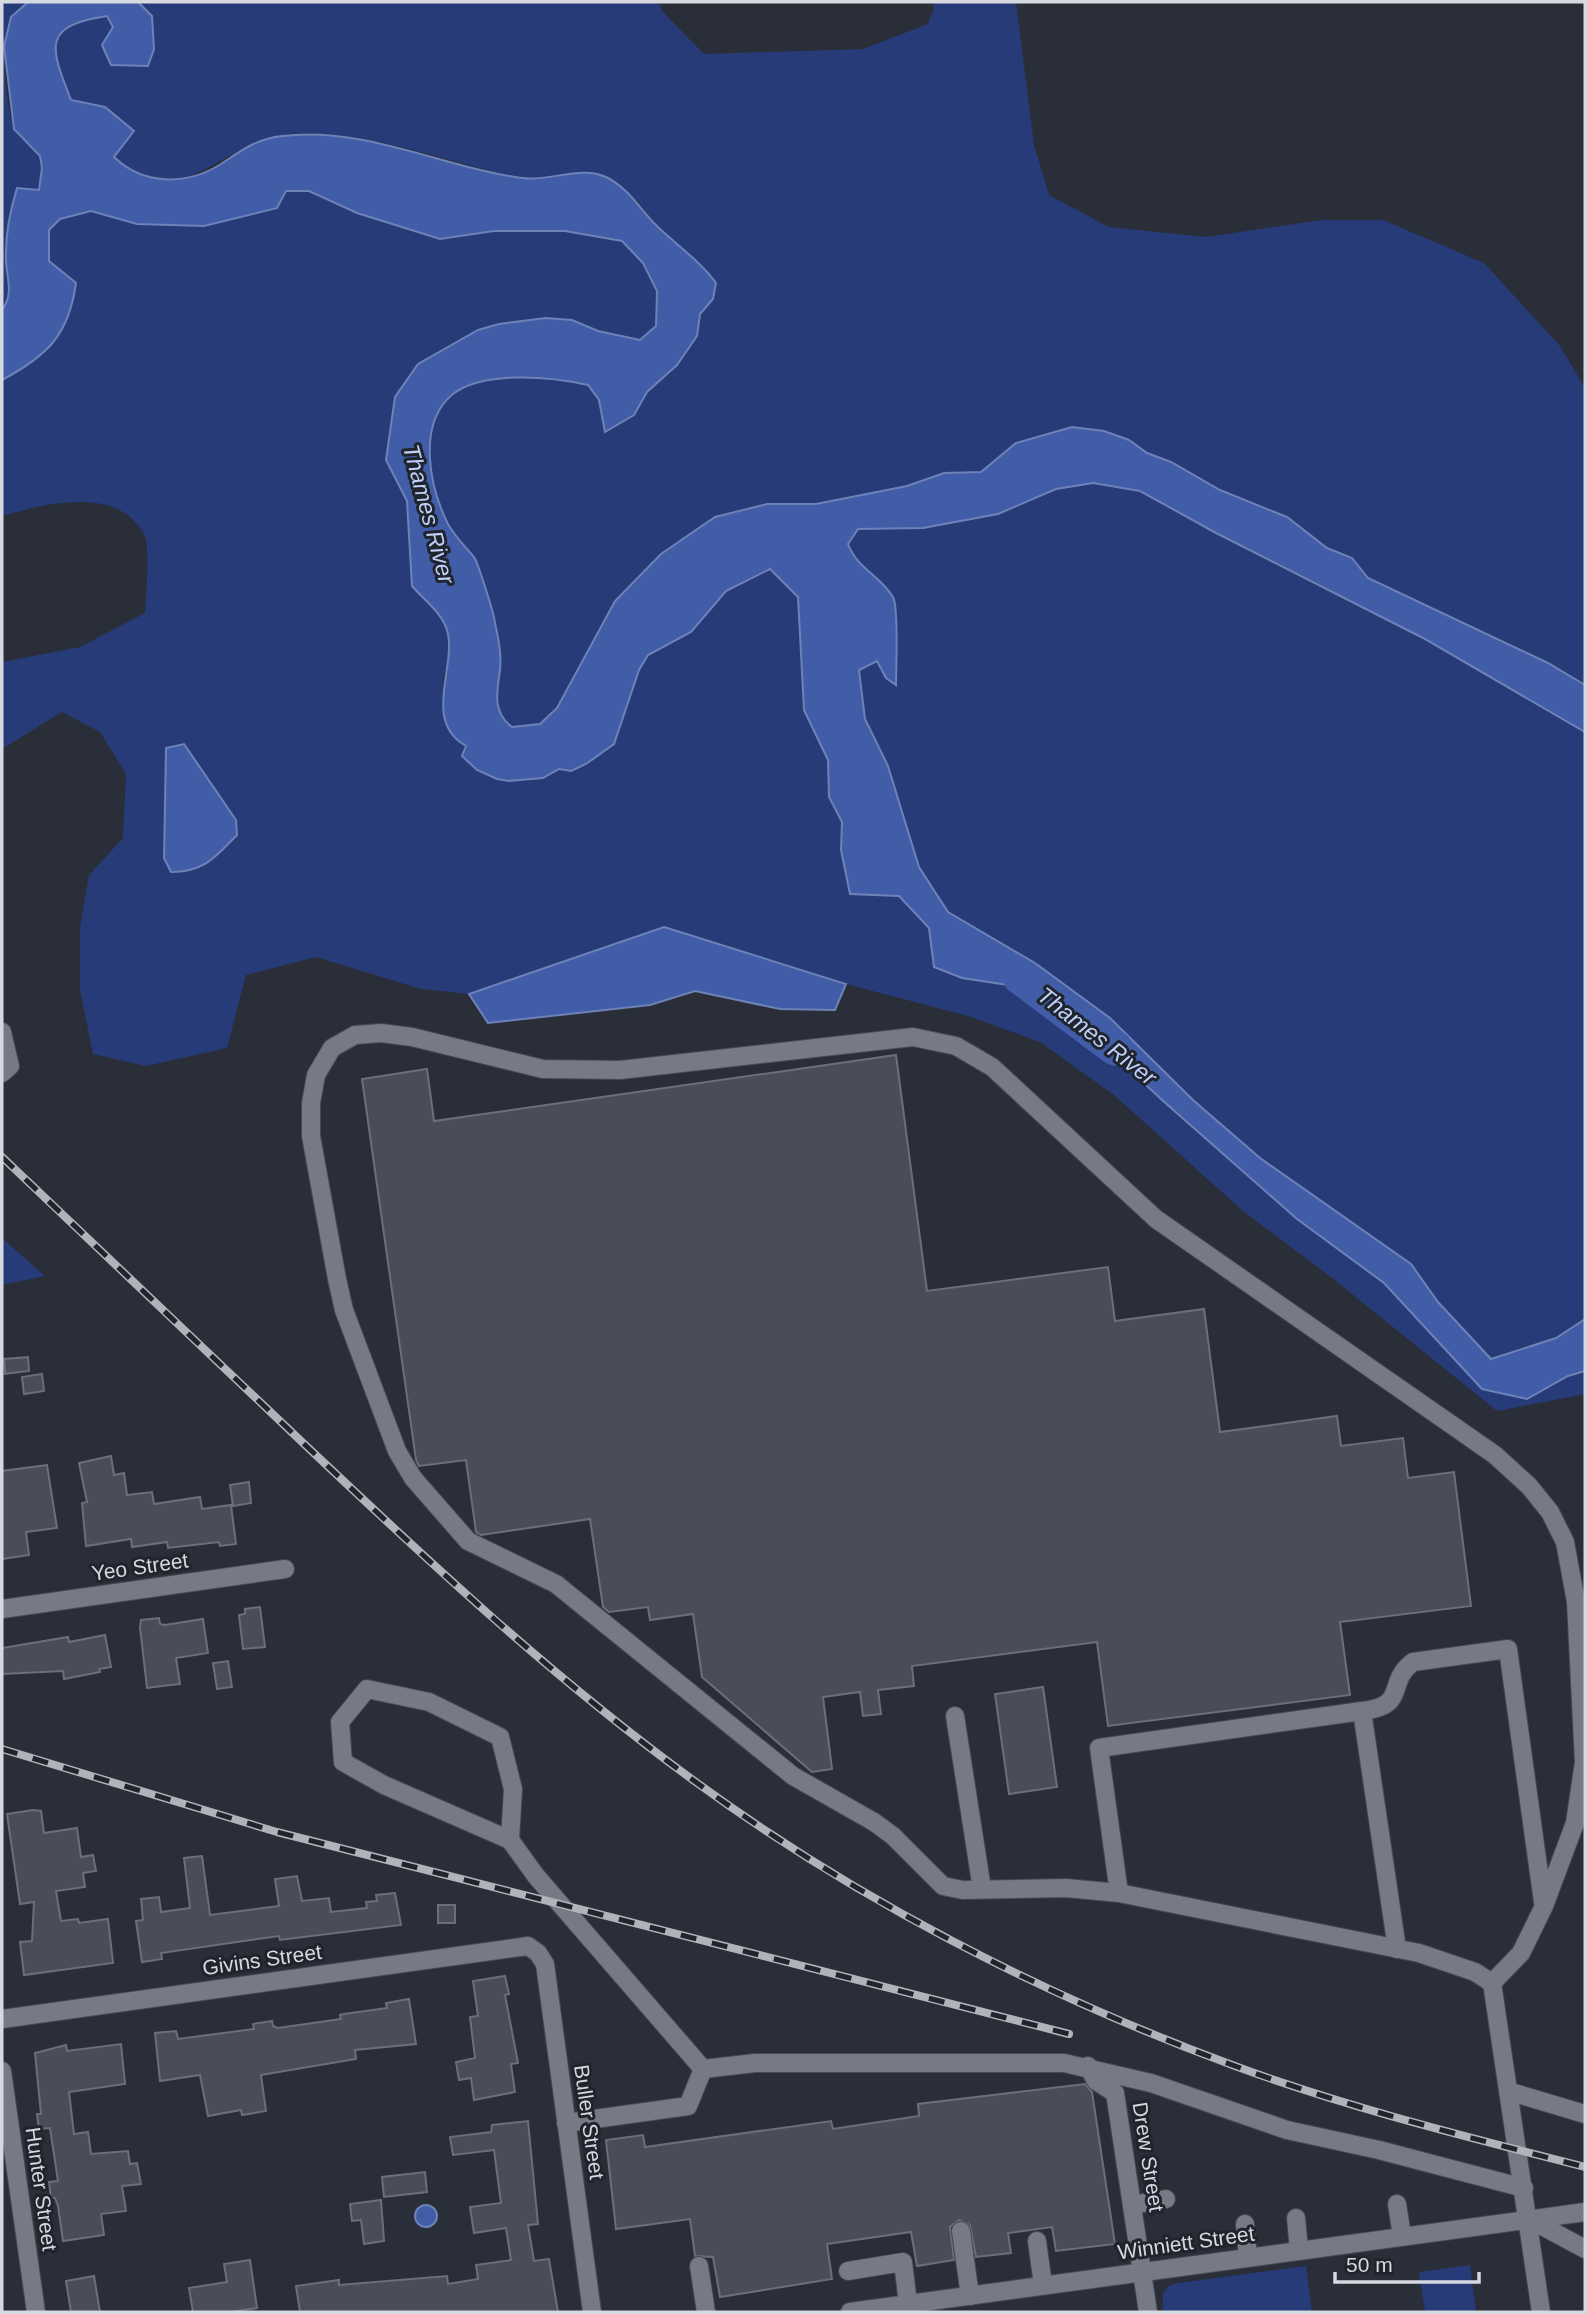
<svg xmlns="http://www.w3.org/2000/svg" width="1587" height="2314" font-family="Arial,sans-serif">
	<rect width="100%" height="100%" fill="#2a2e38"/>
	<g fill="#263b78">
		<path d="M2,2h26c-5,4 -12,9 -16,14 -12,20 -7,88 2,111 6,17 29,20 28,42 -2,33 -25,59 -34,90 -6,19 10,29 -6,51z"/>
		<path d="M138,2h521l3,9 42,43 159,-5 65,-25 6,-16 -2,-6h84l18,143 15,50 60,32 97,10 116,-17h61l101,43 76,83 25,42v297l-37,-22 -180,-85 -16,-20 -25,-10 -40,-31 -67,-27 -49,-28 -24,-9 -18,-13 -113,3 -35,29 -37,1 -37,13 -91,18h-49l-52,13 -54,37 -46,47 -58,106 -17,17 -28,3c-20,-15 -15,-35 -12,-57 2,-14 -2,-33 -5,-47 -1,-10 -17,-60 -21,-66 -9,-11 -19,-20 -26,-33 -18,-36 -32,-100 5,-130 31,-24 99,-16 135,-9l11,15 6,32 29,-17 13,-23 30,-27 20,-29 3,-22 12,-15 -6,-30 -47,-41 -22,-27 -32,-25 -25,-4 -39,8 -21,-2c-71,-15 -165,-52 -236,-43 -65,9 -103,82 -170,22l20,-26 -41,-26 -22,-5c-20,-53 -31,-73 36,-85l6,12 39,-11z"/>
		<path d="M286,191h23l48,22 82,26 55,-8h71l57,10 21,22 14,28 -1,36 -17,13 -41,-9 -26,-11 -26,-2 -47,6 -21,6 -27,17 -56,50 -9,63 21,41 5,85 28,29 8,20v25l-5,19 2,45 64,57 34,-3 16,-9 27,-5 28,-20 25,-74 9,-15 43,-23 35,-41 44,-22 28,28 6,113 24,50 1,37 13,25 -1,28 58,46 30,32 33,50 46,7 56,23 98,92 135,119 87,64 98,106 45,10 41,-23 17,-5v23l-88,17 -166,-134 -88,-66 -129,-116 -74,-53 -72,-26 -122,-32 -182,-57 -195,67 -48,-5 -105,-32 -70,18 -19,73 -81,18 -53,-12 -13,-65v-62l9,-52 34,-37 3,-64 -26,-42 -38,-20 -60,37v-87l78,-15 65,-34c1,-14 5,-66 0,-76 -24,-53 -100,-33 -143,-21v-136c45,-24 67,-45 74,-97l-27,-22v-31l11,-11 31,-8 46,13 67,2 73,-18z"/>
		<polygon points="1093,483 1140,491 1216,533 1423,638 1585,732 1585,1319 1556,1338 1491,1359 1438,1302 1411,1264 1260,1158 1193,1100 1110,1018 1035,963 948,912 919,867 888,766 865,719 859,670 877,661 886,678 880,581 855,562 847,544 858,529 923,528 998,514 1056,489"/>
		<polygon points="2,1238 45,1276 2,1285"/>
		<polygon points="1470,2265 1476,2312 1425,2312 1419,2272"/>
		<polygon points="1306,2266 1312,2312 1163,2312 1163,2294 1169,2286 1178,2283"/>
	</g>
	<g fill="#425da8" stroke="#6e82b8" stroke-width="2">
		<path d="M28,2h110l14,14 2,33 -6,17 -37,-1 -9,-20 11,-18 -6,-11c-67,10 -56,32 -36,84l34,7 29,24 -20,26c29,28 72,29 107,7 21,-14 35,-25 61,-28 84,-10 159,31 240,42 27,4 59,-13 84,-1 23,11 35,34 53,51 19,18 41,33 57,55l-3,16 -13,15 -3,22 -20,29 -30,27 -13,23 -29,17 -6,-32 -11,-15c-36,-8 -104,-15 -135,9 -37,30 -23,94 -5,130 7,13 17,22 26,33 4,6 20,56 21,66 3,13 7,33 5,47 -3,22 -8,42 12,57l28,-3 17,-16 58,-107 46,-47 54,-37 52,-13h49l91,-18 37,-13 37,-1 35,-29 56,-16 32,4 25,9 18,13 24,9 49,28 67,27 40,31 25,10 16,20 180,85 37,22v47l-162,-94 -207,-105 -76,-42 -47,-8 -37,6 -58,25 -75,14 -65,1 -10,15c10,26 32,31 45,53 6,10 3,72 3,88l-10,-7 -9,-17 -18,9 6,49 23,47 31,101 29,45 87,51 75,55 83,82 67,58 151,106 27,38 53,57 65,-21 29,-19v52l-17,5 -41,23 -45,-10 -98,-106 -87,-64 -135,-119 -98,-92 -56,-23 -46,-7 -28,-11 -5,-39 -30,-32 -49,-2 -9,-44 1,-28 -13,-25 -1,-37 -24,-50 -6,-113 -28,-28 -44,22 -35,41 -43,23 -9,15 -25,74 -28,20 -15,7 -12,-2 -16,9 -34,3 -12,-2 -20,-9 -15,-14 4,-10c-43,-24 -11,-77 -18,-112 -4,-20 -23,-33 -36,-48l-5,-85 -21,-41 9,-63 23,-33 60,-34 21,-6 47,-6 26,2 26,11 42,9 16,-14 1,-35 -14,-28 -21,-22 -57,-10h-71l-54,8 -83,-26 -48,-22h-23l-9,17 -73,18 -67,-2 -46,-13 -31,8 -11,11v31l27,22c-7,52 -29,73 -74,97v-70c12,-17 5,-30 4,-49 -1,-24 4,-50 11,-73l22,2 3,-22 -2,-12 -26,-27 -10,-83 7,-29z"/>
		<path d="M184,744l52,76 1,15c-22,22 -32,37 -66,37l-7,-14 2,-110z"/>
		<polygon points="664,927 846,984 835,1010 780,1009 695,991 650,1005 488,1023 469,994"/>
		<circle cx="426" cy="2216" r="11"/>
	</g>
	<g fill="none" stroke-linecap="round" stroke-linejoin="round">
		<polyline stroke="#425da8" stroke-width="35" points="1020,977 1115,1048"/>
	</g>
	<g fill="#494d57" stroke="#6b6f7b" stroke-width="2">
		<polygon points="896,1055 927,1291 1108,1267 1115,1321 1204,1309 1220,1432 1337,1416 1341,1446 1403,1438 1408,1478 1454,1472 1471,1606 1340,1622 1350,1695 1108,1726 1097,1642 912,1666 914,1686 878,1690 881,1714 863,1716 860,1692 823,1697 832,1769 812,1772 702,1677 693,1614 650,1620 648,1607 609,1612 603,1607 590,1519 481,1535 476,1532 466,1460 419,1466 416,1460 362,1079 427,1069 434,1121"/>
		<polygon points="28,1357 29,1371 5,1374 4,1359"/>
		<polygon points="42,1374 44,1391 24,1394 22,1377"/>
		<polygon points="111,1456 114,1475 124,1473 127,1495 152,1492 154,1504 200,1497 202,1509 231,1505 236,1544 220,1546 219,1542 168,1548 167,1542 132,1547 131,1539 86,1546 82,1503 87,1502 79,1463"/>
		<polygon points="47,1465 57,1528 26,1532 29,1555 2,1559 2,1471"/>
		<polygon points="249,1482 251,1503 233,1506 230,1485"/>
		<polygon points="260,1607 265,1647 243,1649 239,1615 245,1614 245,1609"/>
		<polygon points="159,1618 160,1624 165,1625 203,1619 208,1653 176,1658 180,1684 147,1688 140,1627 141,1620"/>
		<polygon points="105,1635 111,1667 99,1669 100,1672 64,1679 63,1671 2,1674 2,1648 68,1637 69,1642"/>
		<polygon points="228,1661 232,1687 217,1689 213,1663"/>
		<polygon points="1043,1687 1057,1787 1009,1794 995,1694"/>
		<polygon points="33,1810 41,1811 44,1833 77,1828 81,1857 93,1855 96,1871 83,1873 85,1887 56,1891 61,1921 78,1919 79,1923 108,1919 113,1963 24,1975 20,1942 32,1941 34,1902 20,1904 7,1814"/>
		<polygon points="202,1856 210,1915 279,1906 275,1879 297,1876 302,1901 329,1898 331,1912 367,1908 366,1902 377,1901 376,1895 395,1893 401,1925 280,1940 279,1936 161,1953 162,1959 142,1962 136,1921 143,1920 141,1899 159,1897 161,1912 190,1908 184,1858"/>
		<rect x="438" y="1905" width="17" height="18"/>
		<polygon points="505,1976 509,1994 505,1995 518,2063 511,2064 515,2092 474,2100 471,2078 459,2080 456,2062 475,2058 470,2017 478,2016 473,1981"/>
		<polygon points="409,1999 416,2044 355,2050 356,2059 261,2075 266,2111 242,2115 241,2110 208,2116 200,2075 160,2081 155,2033 176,2031 178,2039 254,2029 253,2024 272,2021 273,2026 278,2028 341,2019 340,2015 344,2014 387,2008 386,2003"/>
		<polygon points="121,2044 125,2084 69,2092 74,2134 88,2132 91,2154 128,2151 130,2164 137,2163 141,2184 122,2186 126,2211 101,2214 104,2235 63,2241 58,2206 55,2198 51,2198 49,2182 58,2181 50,2128 39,2129 37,2114 41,2114 35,2053 66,2045 67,2051"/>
		<polygon points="1085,2084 1092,2092 1115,2244 1056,2251 1052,2227 1008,2233 1011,2253 976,2257 970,2225 959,2220 950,2227 954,2260 917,2266 911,2232 827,2244 832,2279 720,2297 713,2257 695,2256 690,2219 616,2229 606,2140 643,2135 645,2147 831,2121 833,2129 919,2116 918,2104"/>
		<polygon points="528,2121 538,2224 528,2225 534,2261 549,2259 558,2312 300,2312 296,2286 339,2280 339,2285 447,2276 448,2284 478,2279 476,2265 511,2260 506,2228 474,2233 470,2207 501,2203 494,2150 453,2155 450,2137 491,2132 492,2125"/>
		<polygon points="425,2172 427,2192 384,2197 382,2177"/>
		<polygon points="381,2200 384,2241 364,2244 361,2220 352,2221 350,2204"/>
		<polygon points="250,2260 257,2308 229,2312 193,2312 189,2288 227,2282 224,2264"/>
		<polygon points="94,2276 100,2312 71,2312 66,2281"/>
	</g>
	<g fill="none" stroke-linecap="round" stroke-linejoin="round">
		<defs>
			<g id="minor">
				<polyline points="2,1032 10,1066 2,1073"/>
				<polyline points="2,1609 285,1569"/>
				<path d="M1362,1711c47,-5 23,-28 51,-49l95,-13 35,253"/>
				<polyline points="955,1716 982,1889"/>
				<polyline points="510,1840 513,1789 500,1737 429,1702 367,1689 340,1722 343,1762 384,1785 510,1840 536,1876 703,2069 755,2063 1064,2063 1151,2083 1287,2130 1379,2150 1524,2188"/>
				<polyline points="1119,1893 1099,1748 1362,1711 1397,1949"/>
				<polyline points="1492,1983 1521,1953 1544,1906 1575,1823 1584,1762 1576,1602 1565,1542 1550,1512 1529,1486 1495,1455 1156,1219 992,1067 956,1046 913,1037 620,1070 543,1069 412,1037 381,1033 355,1035 332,1048 316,1075 311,1103 311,1136 337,1279 344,1310 397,1451 413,1478 468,1541 556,1584 793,1776 874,1822 893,1836 943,1886 963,1890 1066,1888 1119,1893 1419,1953 1475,1972 1492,1983 1541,2312"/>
				<polyline points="2,2019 528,1946 538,1953 545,1964 592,2312"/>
				<polyline points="1088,2066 1096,2081 1115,2093 1148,2312"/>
				<polyline points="2,2071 36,2312"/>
				<polyline points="1511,2092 1585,2114"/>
				<polyline points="566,2123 688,2106 703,2069"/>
				<polyline points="1397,2204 1402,2236"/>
				<polyline points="1132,2205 1166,2199"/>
				<polyline points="1296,2218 1299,2250"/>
				<polyline points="1529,2219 1585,2249"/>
				<polyline points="1245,2224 1248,2257"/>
				<polyline points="961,2231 970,2296"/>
				<polyline points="1037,2241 1043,2285"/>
				<polyline points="699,2266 706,2312"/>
				<polyline points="848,2271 903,2262 908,2304"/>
				<polyline points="850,2312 1585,2212"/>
			</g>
		</defs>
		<use href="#minor" stroke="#464951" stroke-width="20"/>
		<use href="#minor" stroke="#757a85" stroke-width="18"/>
		<defs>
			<g id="rail">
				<path d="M2,1157c100,95 200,190 299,284 126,119 252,237 392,339 164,120 351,216 542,286 114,42 233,71 350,101"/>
				<polyline points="2,1749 277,1832 1069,2034"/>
			</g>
		</defs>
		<use href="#rail" stroke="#b0b3ba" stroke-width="8"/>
		<use href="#rail" stroke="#20242d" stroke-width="5" stroke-dasharray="16" stroke-linecap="butt"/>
	</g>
	<g text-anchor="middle" stroke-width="6" stroke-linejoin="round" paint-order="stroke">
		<g font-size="21" fill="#d6d9df" stroke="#20242d">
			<text transform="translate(140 1567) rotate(-8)" y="7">Yeo Street</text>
			<text transform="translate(262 1960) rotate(-8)" y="7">Givins Street</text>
			<text transform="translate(589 2122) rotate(82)" y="7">Buller Street</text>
			<text transform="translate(1148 2157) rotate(81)" y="7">Drew Street</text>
			<text transform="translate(41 2189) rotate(82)" y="7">Hunter Street</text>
			<text transform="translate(1186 2243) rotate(-8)" y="7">Winniett Street</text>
		</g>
		<g font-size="23" font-style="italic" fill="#bfd1fb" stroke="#20242d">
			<text transform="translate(429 514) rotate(75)" y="8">Thames River</text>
			<text transform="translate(1097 1036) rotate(38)" y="8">Thames River</text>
		</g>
	</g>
	<rect width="1587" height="2314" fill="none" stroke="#d6d9df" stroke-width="7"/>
	<path d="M1335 2272v10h144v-10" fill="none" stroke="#d6d9df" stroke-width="3.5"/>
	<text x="1346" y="2272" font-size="21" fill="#d6d9df" stroke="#20242d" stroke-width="5" paint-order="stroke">50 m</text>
</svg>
